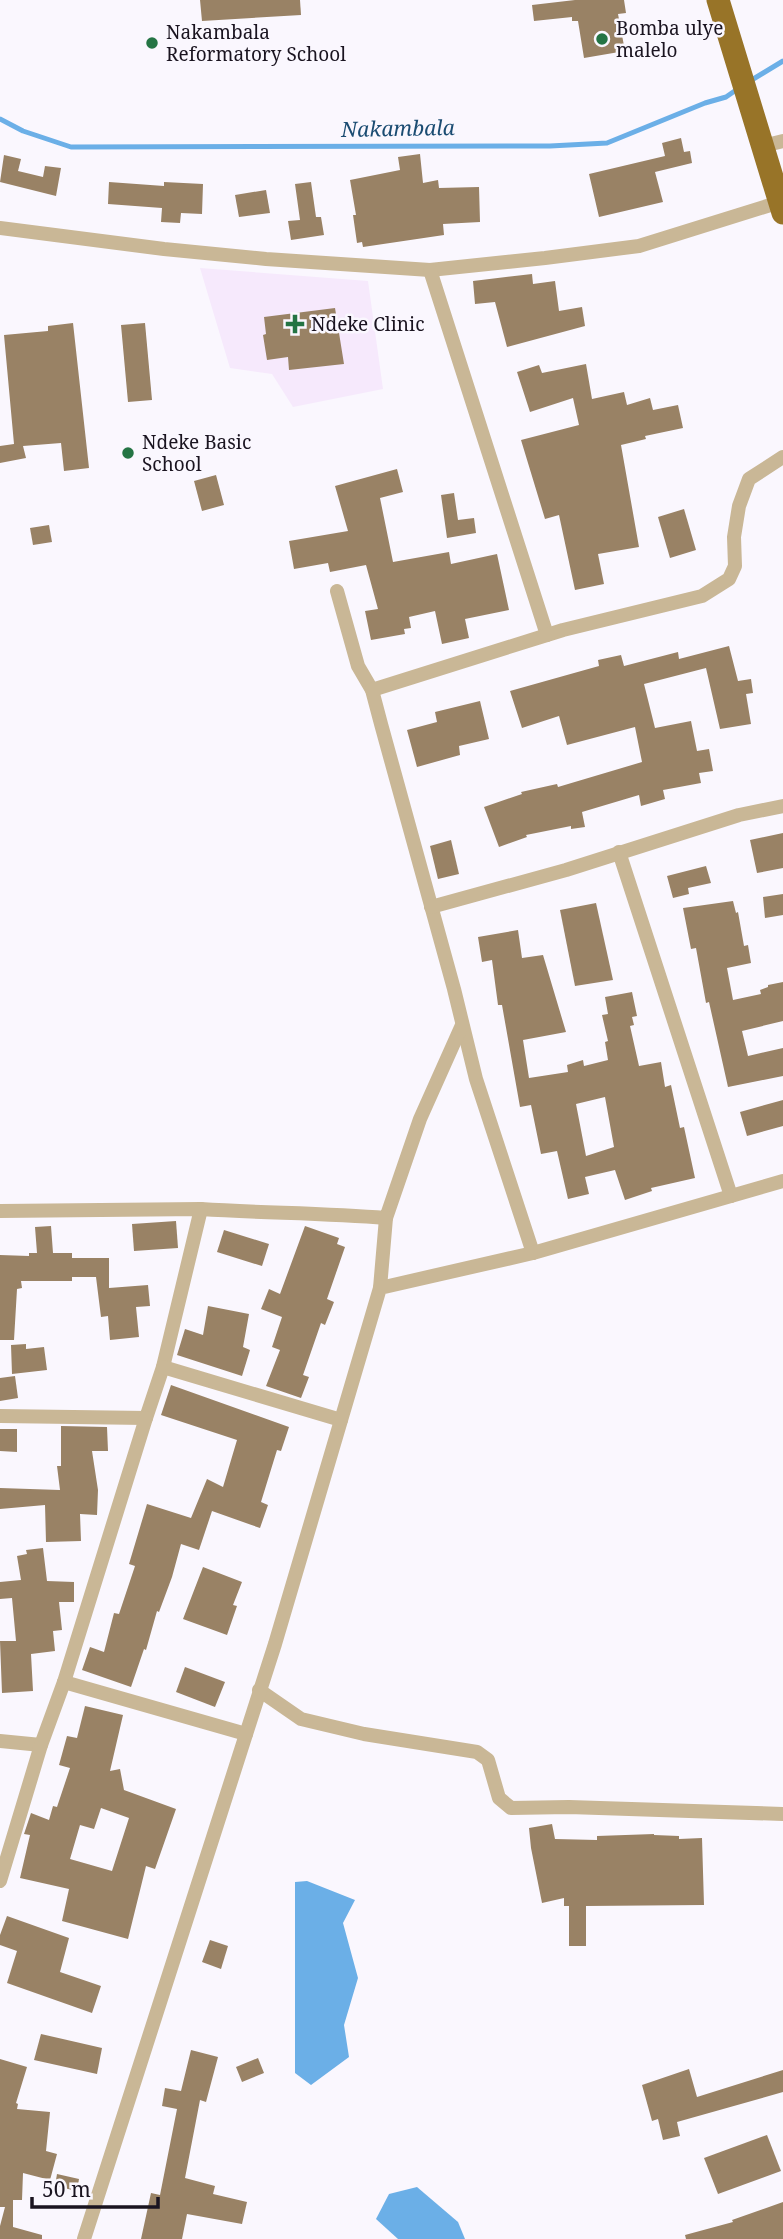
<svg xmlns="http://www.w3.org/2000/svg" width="783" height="2239" font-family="'Noto Serif',serif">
	<rect width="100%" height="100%" fill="#faf7fe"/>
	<polygon fill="#f6e9fc" points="200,268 368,281 383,389 293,407 272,374 230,368"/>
	<g fill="#6bafe7">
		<polygon points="307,1881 355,1900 343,1923 358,1978 344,2025 349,2057 311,2085 295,2073 295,1882"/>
		<polygon points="417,2187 458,2222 465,2239 398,2239 376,2219 389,2194"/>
	</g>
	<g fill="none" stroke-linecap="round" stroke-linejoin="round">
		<g stroke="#6bafe7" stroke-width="5">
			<polyline points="750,81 783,61"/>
			<polyline points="0,119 23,131 71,147 550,146 607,143 705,103 726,97 739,88"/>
		</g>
	</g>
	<g fill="#998265" fill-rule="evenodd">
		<polygon points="200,0 300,0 301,15 202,21"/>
		<polygon points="575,0 624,0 626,13 618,14 625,51 584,58 578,21 572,21 572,17 534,21 532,5"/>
		<polygon points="681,138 684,152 690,151 692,163 655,172 663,202 599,217 589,174 665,156 662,143"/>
		<polygon points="420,154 423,183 438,180 439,188 479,187 480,222 443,224 444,235 363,247 362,242 357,243 353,215 356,215 350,180 400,170 398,157"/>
		<polygon points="4,155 21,159 18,171 43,177 45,166 61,168 56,196 0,182"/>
		<polygon points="109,182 164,186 164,182 203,184 202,214 181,213 180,223 161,222 162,208 108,204"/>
		<polygon points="311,182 316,217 321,217 324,235 291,240 288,221 300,220 295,184"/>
		<polygon points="266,190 270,213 239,217 235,195"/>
		<polygon points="532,274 533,284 555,281 559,311 582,307 585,326 507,347 495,302 475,304 473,281"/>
		<polygon points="335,308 344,364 289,370 288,357 267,360 263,335 266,334 264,317"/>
		<polygon points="73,323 89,468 64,471 61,443 23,446 26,458 0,463 0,446 14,444 4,335 48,331 48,326"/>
		<polygon points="145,323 152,400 128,402 121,325"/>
		<polygon points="586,364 592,399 624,392 627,405 650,398 653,410 678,405 683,428 645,436 646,439 621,445 639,547 598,554 604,584 575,590 559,515 545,519 521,440 579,425 573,398 530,412 517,372 539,365 542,373"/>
		<polygon points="397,469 403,492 380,498 393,562 449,552 451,564 497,554 509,610 465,619 469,638 442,644 435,611 409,617 411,628 404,629 405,634 371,640 365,611 378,609 366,565 330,572 328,563 294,569 289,541 348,531 335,486"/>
		<polygon points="216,475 224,505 202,511 194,481"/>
		<polygon points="454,493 458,520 474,518 476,533 447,538 441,495"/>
		<polygon points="684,509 696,550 670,558 658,517"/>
		<polygon points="49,525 52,542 33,545 30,528"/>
		<polygon points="729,646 738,681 751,679 753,693 746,694 751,724 720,729 706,668 644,684 655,728 691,721 697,751 709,749 713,771 699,773 701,783 663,790 665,799 641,806 639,795 582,812 585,827 571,829 571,826 526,835 527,837 499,847 484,807 522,794 521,792 557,784 558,787 642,762 635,727 567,745 559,716 522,728 510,691 599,666 598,660 621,655 624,666 678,652 679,659"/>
		<polygon points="480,701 489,739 459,746 460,755 417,767 407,730 437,722 435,712"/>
		<polygon points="783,833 783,868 757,873 750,840"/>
		<polygon points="451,840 459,874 438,879 430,846"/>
		<polygon points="706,866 711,883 688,888 689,894 673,898 667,876"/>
		<polygon points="783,894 783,915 765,918 763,897"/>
		<polygon points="733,901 736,913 738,912 744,946 748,945 751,963 727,968 733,1000 761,994 760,990 768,987 768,985 783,982 783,1021 742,1031 748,1056 783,1048 783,1076 728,1087 709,1002 706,1003 696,948 691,949 683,908"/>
		<polygon points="596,903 613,980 575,986 560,910"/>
		<path d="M518,930l4,28 21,-3 23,77 -43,8 6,38 39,-6 -1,-7 16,-5 1,6 24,-6 -3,-18 3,-1 -6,-26 6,-1 -3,-17 27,-5 5,24 -5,1 2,8 -4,1 9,40 22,-4 4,25 6,-2 9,43 4,-1 11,51 -44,10 1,3 -27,9 -10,-30 -30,7 4,17 -21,5 -11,-48 -16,3 -10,-49 -11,2 -18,-102h-4l-6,-45 -10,2 -4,-25zM605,1097l9,50 -28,9 -10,-52z"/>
		<polygon points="783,1100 783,1126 747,1136 740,1112"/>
		<polygon points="176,1221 178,1248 134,1251 132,1224"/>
		<polygon points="51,1226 53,1253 72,1253 72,1258 109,1258 109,1288 148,1285 150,1306 136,1307 139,1337 110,1340 108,1316 101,1317 96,1277 72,1277 72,1281 21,1281 22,1288 17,1289 14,1340 0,1340 0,1255 29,1256 29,1253 37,1253 35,1227"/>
		<polygon points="305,1226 339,1238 337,1244 345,1247 327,1299 334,1302 325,1325 321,1323 303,1375 309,1377 301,1398 266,1386 280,1350 272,1347 282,1317 261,1309 269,1289 280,1294"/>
		<polygon points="224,1230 269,1244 262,1266 217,1252"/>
		<polygon points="208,1306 249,1314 243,1347 250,1350 242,1376 177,1355 185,1329 203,1335"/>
		<polygon points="26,1344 26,1349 44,1347 47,1370 12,1374 11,1345"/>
		<polygon points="15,1376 18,1398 0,1401 0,1378"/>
		<polygon points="171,1385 289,1427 281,1451 277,1450 261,1502 268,1505 260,1528 212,1511 199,1550 181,1544 172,1577 159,1612 157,1611 146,1650 144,1649 131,1687 82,1670 90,1647 104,1652 114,1613 119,1614 135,1566 129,1564 147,1504 191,1518 207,1479 223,1487 237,1440 161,1415"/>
		<polygon points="61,1426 107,1427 108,1451 92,1451 98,1490 97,1515 80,1514 81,1541 46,1542 45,1505 0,1509 0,1488 60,1490 57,1466 61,1466"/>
		<polygon points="0,1429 17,1429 17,1452 0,1451"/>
		<polygon points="43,1548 47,1581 74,1582 74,1602 59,1602 62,1630 53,1631 55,1651 31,1654 33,1691 2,1693 0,1641 16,1641 12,1598 0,1599 0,1582 21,1580 17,1556 27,1554 26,1550"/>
		<polygon points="203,1567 242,1582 233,1605 237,1606 227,1635 183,1619"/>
		<polygon points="185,1667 225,1682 215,1707 176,1692"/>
		<path d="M85,1706l38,9 -13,56 10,-2 4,21 52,19 -21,60 -9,-3 -18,73 -66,-18 7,-32 -49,-11 10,-43 -6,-1 7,-21 18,7 4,-14 4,1 13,-39 -11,-3 8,-29 10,2zM101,1808l28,10 -17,53 -42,-12 10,-34 14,4z"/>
		<polygon points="552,1824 555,1839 597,1840 597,1836 654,1834 654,1835 679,1836 679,1839 702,1838 704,1905 586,1906 586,1946 569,1946 569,1906 564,1906 564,1898 542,1903 531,1848 529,1828"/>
		<polygon points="7,1916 69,1938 60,1972 101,1986 92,2013 7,1983 17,1951 0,1945 0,1935"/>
		<polygon points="210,1940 228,1946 221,1969 202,1962"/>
		<polygon points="41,2034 102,2048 97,2074 34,2060"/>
		<polygon points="191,2050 218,2057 206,2102 200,2100 185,2178 215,2186 213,2194 247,2202 242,2224 187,2214 182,2239 141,2239 151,2193 160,2195 177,2109 162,2106 165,2088 181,2091"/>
		<polygon points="258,2058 264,2073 242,2082 236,2067"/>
		<polygon points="0,2059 27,2067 16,2103 18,2104 17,2109 50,2112 46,2151 57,2154 50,2180 23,2173 22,2200 13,2200 13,2227 42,2235 42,2239 0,2239 0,2226 5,2207 0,2207"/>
		<polygon points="689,2069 697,2097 783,2070 783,2092 677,2122 680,2136 663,2140 658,2119 652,2121 642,2085"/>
		<polygon points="767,2135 781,2171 718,2194 704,2158"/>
		<polygon points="57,2174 79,2179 77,2191 55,2186"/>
		<polygon points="783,2202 783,2239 686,2239 685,2235 733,2222 732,2220"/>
	</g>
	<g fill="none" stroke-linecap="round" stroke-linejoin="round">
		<g stroke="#c9b796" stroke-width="14">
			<polyline points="763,146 783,141"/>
			<polyline points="0,228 164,249 266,259 430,270 545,258 639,246 780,202"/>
			<polyline points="430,270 547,635"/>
			<polyline points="337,591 358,666 372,690 381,724 454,989 476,1079 533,1253"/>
			<polyline points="372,690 563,630 702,596 729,579 735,566 734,537 739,506 749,479 783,457"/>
			<polyline points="619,852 731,1196"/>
			<polyline points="431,907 566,870 739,815 783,806"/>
			<path d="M201,1209c62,4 123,4 185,9l34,-99 42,-94"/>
			<polyline points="0,1211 201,1209 163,1367 146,1418 0,1416"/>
			<polyline points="380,1288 386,1218"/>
			<polyline points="163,1367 341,1420"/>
			<polyline points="64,1682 246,1734"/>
			<polyline points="259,1690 301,1719 364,1734 477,1752 488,1760 499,1798 511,1808 569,1807 783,1814"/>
			<polyline points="0,1741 41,1745"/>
			<polyline points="0,1881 41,1745 64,1682 146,1418"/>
			<polyline points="84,2239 275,1644 380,1288 533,1253 783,1181"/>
		</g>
		<polyline stroke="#987428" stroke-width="23" points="718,0 783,213"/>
	</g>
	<g fill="#247444" stroke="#faf7fe" stroke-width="2.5">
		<circle cx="602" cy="39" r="7"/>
		<circle cx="152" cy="43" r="7"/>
		<path d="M291.5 313.5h7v7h7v7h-7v7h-7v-7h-7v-7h7z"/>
		<circle cx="128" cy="453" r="7"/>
	</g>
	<g text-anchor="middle" stroke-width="5" stroke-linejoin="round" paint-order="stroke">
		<g font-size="19" fill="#1a1420" stroke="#faf7fe" text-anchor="start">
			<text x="616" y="35">Bomba ulye<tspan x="616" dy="22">malelo</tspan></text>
			<text x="166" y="39">Nakambala<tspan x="166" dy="22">Reformatory School</tspan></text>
			<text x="311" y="331">Ndeke Clinic</text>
			<text x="142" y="449">Ndeke Basic<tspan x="142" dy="22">School</tspan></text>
		</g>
		<g font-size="21" font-style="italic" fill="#1b4c72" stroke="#faf7fe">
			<text transform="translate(398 129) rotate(-1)" y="7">Nakambala</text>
		</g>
	</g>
	<path d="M32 2197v10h126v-10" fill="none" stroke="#1a1420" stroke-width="3.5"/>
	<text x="42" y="2197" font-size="21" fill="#1a1420" stroke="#faf7fe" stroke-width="5" paint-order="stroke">50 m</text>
</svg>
